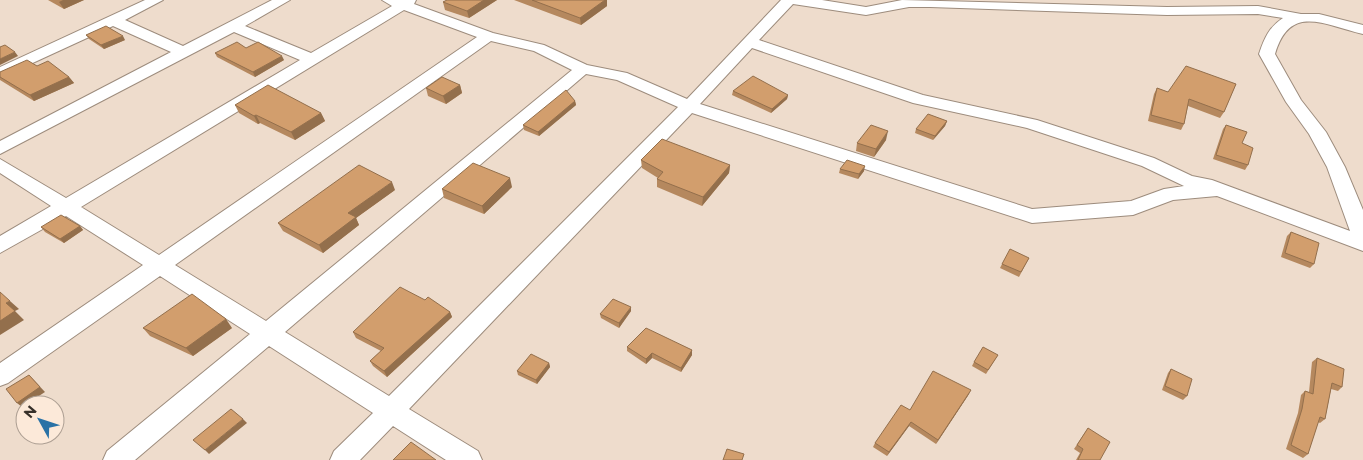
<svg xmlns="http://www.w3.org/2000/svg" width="1363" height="460" font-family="Montserrat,sans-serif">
	<rect width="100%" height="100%" fill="#eedccc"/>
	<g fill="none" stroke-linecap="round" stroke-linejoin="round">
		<defs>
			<path id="street" d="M145,0h18l-38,20 58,26 89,-46h18l-45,26 66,27 81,-47 -10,-6h34l-2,4 79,29 51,12 43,20 40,8 60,26 94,-99h41l44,7 36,-7 265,7 91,-1 43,8h18l44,11v9c-39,-9 -73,-31 -88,20l26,46 25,32 19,35 18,43v41l-146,-55 -44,4 -40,15 -101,8 -340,-110 -283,296 69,42 4,9h-36l-53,-34 -33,34h-30l4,-9 39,-38 -104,-67 -134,114h-32l4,-9 143,-117 -90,-58 -152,107 -8,3v-23l143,-98 -77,-49 -66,37v-17l51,-30 -51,-33v-14l66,39 234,-138 -66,-28 -234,122v-13l171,-89 -58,-26 -113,52v-11zM793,4l73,11 43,-8h21l237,8 91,-1 25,4c-14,9 -19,21 -24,36l27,48 23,32 18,33 23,64 -138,-51 -20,-4 -38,-18 -117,-38 -114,-25 -164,-55zM404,10l73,27 -318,218 -78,-48zM491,41l43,10 38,19 -306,251 -91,-56zM752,48l161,55 114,25 115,38 42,20 -20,3 -33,12 -99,8 -332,-105zM586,74l31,6 61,27 -289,289 -104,-64z"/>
		</defs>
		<use href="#street" stroke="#9d8c7d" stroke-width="2"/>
		<use href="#street" fill="#fff" fill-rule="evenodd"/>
	</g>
	<g fill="#b5885e">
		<polygon points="48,0 84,0 64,9"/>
		<polygon points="447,0 497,0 469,18 445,10 443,2"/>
		<polygon points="514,0 607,0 607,6 581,25"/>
		<polygon points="86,35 125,40 104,49 89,39"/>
		<polygon points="246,48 284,60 255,77 217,57 215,53"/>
		<polygon points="37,66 69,77 74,83 34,101 0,80 0,72"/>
		<polygon points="1236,84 1224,112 1220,118 1188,106 1184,124 1181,130 1148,121 1154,94 1157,88 1168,92"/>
		<polygon points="460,85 462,93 446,104 428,96 426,88"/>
		<polygon points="733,91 788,95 787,99 771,113 732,95"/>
		<polygon points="575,101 576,105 539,136 524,130 523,125"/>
		<polygon points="235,105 321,113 325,121 295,140 260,123 258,124 239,113"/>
		<polygon points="947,121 945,126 933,140 915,133 916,129"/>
		<polygon points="1226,125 1242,143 1248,165 1245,170 1213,159 1223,129"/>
		<polygon points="886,140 874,157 856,151 857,143"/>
		<polygon points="641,160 730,165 729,173 702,206 657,187 657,179 658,178 642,168"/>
		<polygon points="840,169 864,171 858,179 839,173"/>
		<polygon points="512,187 484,214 444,198 442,189"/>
		<polygon points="395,190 356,218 359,225 323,253 283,231 278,223"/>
		<polygon points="80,226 83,230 64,243 45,232 41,227"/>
		<polygon points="1291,232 1314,264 1310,268 1281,257 1287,236"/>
		<polygon points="1029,258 1019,277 1000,268 1002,264"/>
		<polygon points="425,300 450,312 452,317 387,377 373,366 370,361 381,351 356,338 353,332"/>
		<polygon points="631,311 619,328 601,318 600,314"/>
		<polygon points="143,328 232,328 193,356 150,336"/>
		<polygon points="627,347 692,350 692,355 681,372 652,358 646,364 627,351"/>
		<polygon points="998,355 986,374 972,366 974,362"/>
		<polygon points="1317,358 1342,387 1338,391 1331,389 1325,419 1320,423 1318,422 1308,454 1303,458 1286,449 1298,413 1301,395 1305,391 1309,392 1312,362"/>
		<polygon points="549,363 550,367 537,384 518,375 517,371"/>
		<polygon points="1171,369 1187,396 1183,400 1162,390 1168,373"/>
		<polygon points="969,394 936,444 909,426 887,456 873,447 875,443 910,410"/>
		<polygon points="1088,428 1100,460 1076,460 1080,453 1074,449"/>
	</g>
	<g fill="#936f4c">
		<polygon points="63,0 84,0 64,9 59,2"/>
		<polygon points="484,0 497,0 469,18 467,11"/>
		<polygon points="605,0 607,0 607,6 581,25 580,18"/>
		<polygon points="123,36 125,40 104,49 101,45"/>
		<polygon points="15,52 18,56 0,65 0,59"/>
		<polygon points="282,56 284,60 255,77 253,72"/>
		<polygon points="69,77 74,83 34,101 30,95"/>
		<polygon points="460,85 462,93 446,104 443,96"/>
		<polygon points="788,95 787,99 771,113 772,109"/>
		<polygon points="575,101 576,105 539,136 538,132"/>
		<polygon points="321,113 325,121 295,140 291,132"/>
		<polygon points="256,115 260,123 258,124 254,116"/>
		<polygon points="947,121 945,126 933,140 935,136"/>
		<polygon points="888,131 886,140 874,157 876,149"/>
		<polygon points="730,165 729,173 702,206 703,197"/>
		<polygon points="865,166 864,171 858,179 859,174"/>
		<polygon points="510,178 512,187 484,214 482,206"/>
		<polygon points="392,182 395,190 356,218 359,225 323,253 319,245 348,213"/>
		<polygon points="80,226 83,230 64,243 60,239"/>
		<polygon points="10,301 19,309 15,311 24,320 0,335 0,321 6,303"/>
		<polygon points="631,307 631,311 619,328 619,323"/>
		<polygon points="450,312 452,317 387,377 384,371"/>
		<polygon points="226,319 232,328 193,356 186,348"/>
		<polygon points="692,350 692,355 681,372 681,368"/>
		<polygon points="652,353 652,358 646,364 646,359"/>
		<polygon points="549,363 550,367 537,384 536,380"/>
		<polygon points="29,375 45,392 22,407 17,403"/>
		<polygon points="971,390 969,394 936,444 938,440"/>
		<polygon points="243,419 247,423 209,454 205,450"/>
		<polygon points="911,422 909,426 887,456 889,452"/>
	</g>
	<g fill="#d29e6d" stroke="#936f4c">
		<polygon points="447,0 484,0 467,11 443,2"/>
		<polygon points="532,0 605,0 580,18"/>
		<polygon points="106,26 123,36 101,45 86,35"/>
		<polygon points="237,42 246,48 258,42 282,56 253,72 215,53"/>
		<polygon points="5,45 15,52 0,59 0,47"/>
		<polygon points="27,60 37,66 48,61 69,77 30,95 0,77 0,72"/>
		<polygon points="1186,66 1236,84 1224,112 1189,99 1184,124 1151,115 1157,88 1168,92"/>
		<polygon points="753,76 788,95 772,109 733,91"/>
		<polygon points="442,77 460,85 443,96 426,88"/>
		<polygon points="268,85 321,113 291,132 256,115 254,116 235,105"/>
		<polygon points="566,90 575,101 538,132 523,125"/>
		<polygon points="928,114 947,121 935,136 916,129"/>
		<polygon points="871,125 888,131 876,149 857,143"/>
		<polygon points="1226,125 1247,132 1242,143 1253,148 1248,165 1216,155"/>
		<polygon points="662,139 730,165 703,197 657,179 663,172 641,160"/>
		<polygon points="847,160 865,166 859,174 840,169"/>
		<polygon points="473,163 510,178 482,206 442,189"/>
		<polygon points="359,165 392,182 348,213 356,217 319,245 278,223"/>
		<polygon points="61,215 80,226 60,239 41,227"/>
		<polygon points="1291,232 1319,243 1314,264 1285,253"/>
		<polygon points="1010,249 1029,258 1021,272 1002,264"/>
		<polygon points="400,287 425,300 428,297 450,312 384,371 370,361 384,348 353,332"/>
		<polygon points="0,292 10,301 6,303 15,311 0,321"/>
		<polygon points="192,294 226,319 186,348 143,328"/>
		<polygon points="613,299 631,307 619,323 600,314"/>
		<polygon points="646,328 692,350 681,368 652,353 646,359 627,347"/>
		<polygon points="983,347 998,355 988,370 974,362"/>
		<polygon points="531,354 549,363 536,380 517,371"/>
		<polygon points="1317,358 1344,369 1342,387 1332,383 1325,419 1320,417 1308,454 1291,445 1302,409 1305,391 1313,394"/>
		<polygon points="1171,369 1192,379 1187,396 1165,386"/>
		<polygon points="933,371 971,390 938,440 911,422 889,452 875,443 901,405 910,410"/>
		<polygon points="29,375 40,387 17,403 6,389"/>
		<polygon points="231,409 243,419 205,450 193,440"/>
		<polygon points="1088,428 1110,442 1100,460 1078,460 1083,449 1077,445"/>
		<polygon points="411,442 436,460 393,460"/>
		<polygon points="727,449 744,454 742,460 723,460"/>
	</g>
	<g transform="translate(40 420) rotate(310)"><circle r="24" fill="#fce9d9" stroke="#ad9f93"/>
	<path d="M0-4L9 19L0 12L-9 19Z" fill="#2a72a6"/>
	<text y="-8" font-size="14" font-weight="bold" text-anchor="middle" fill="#37302a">N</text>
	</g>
</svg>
